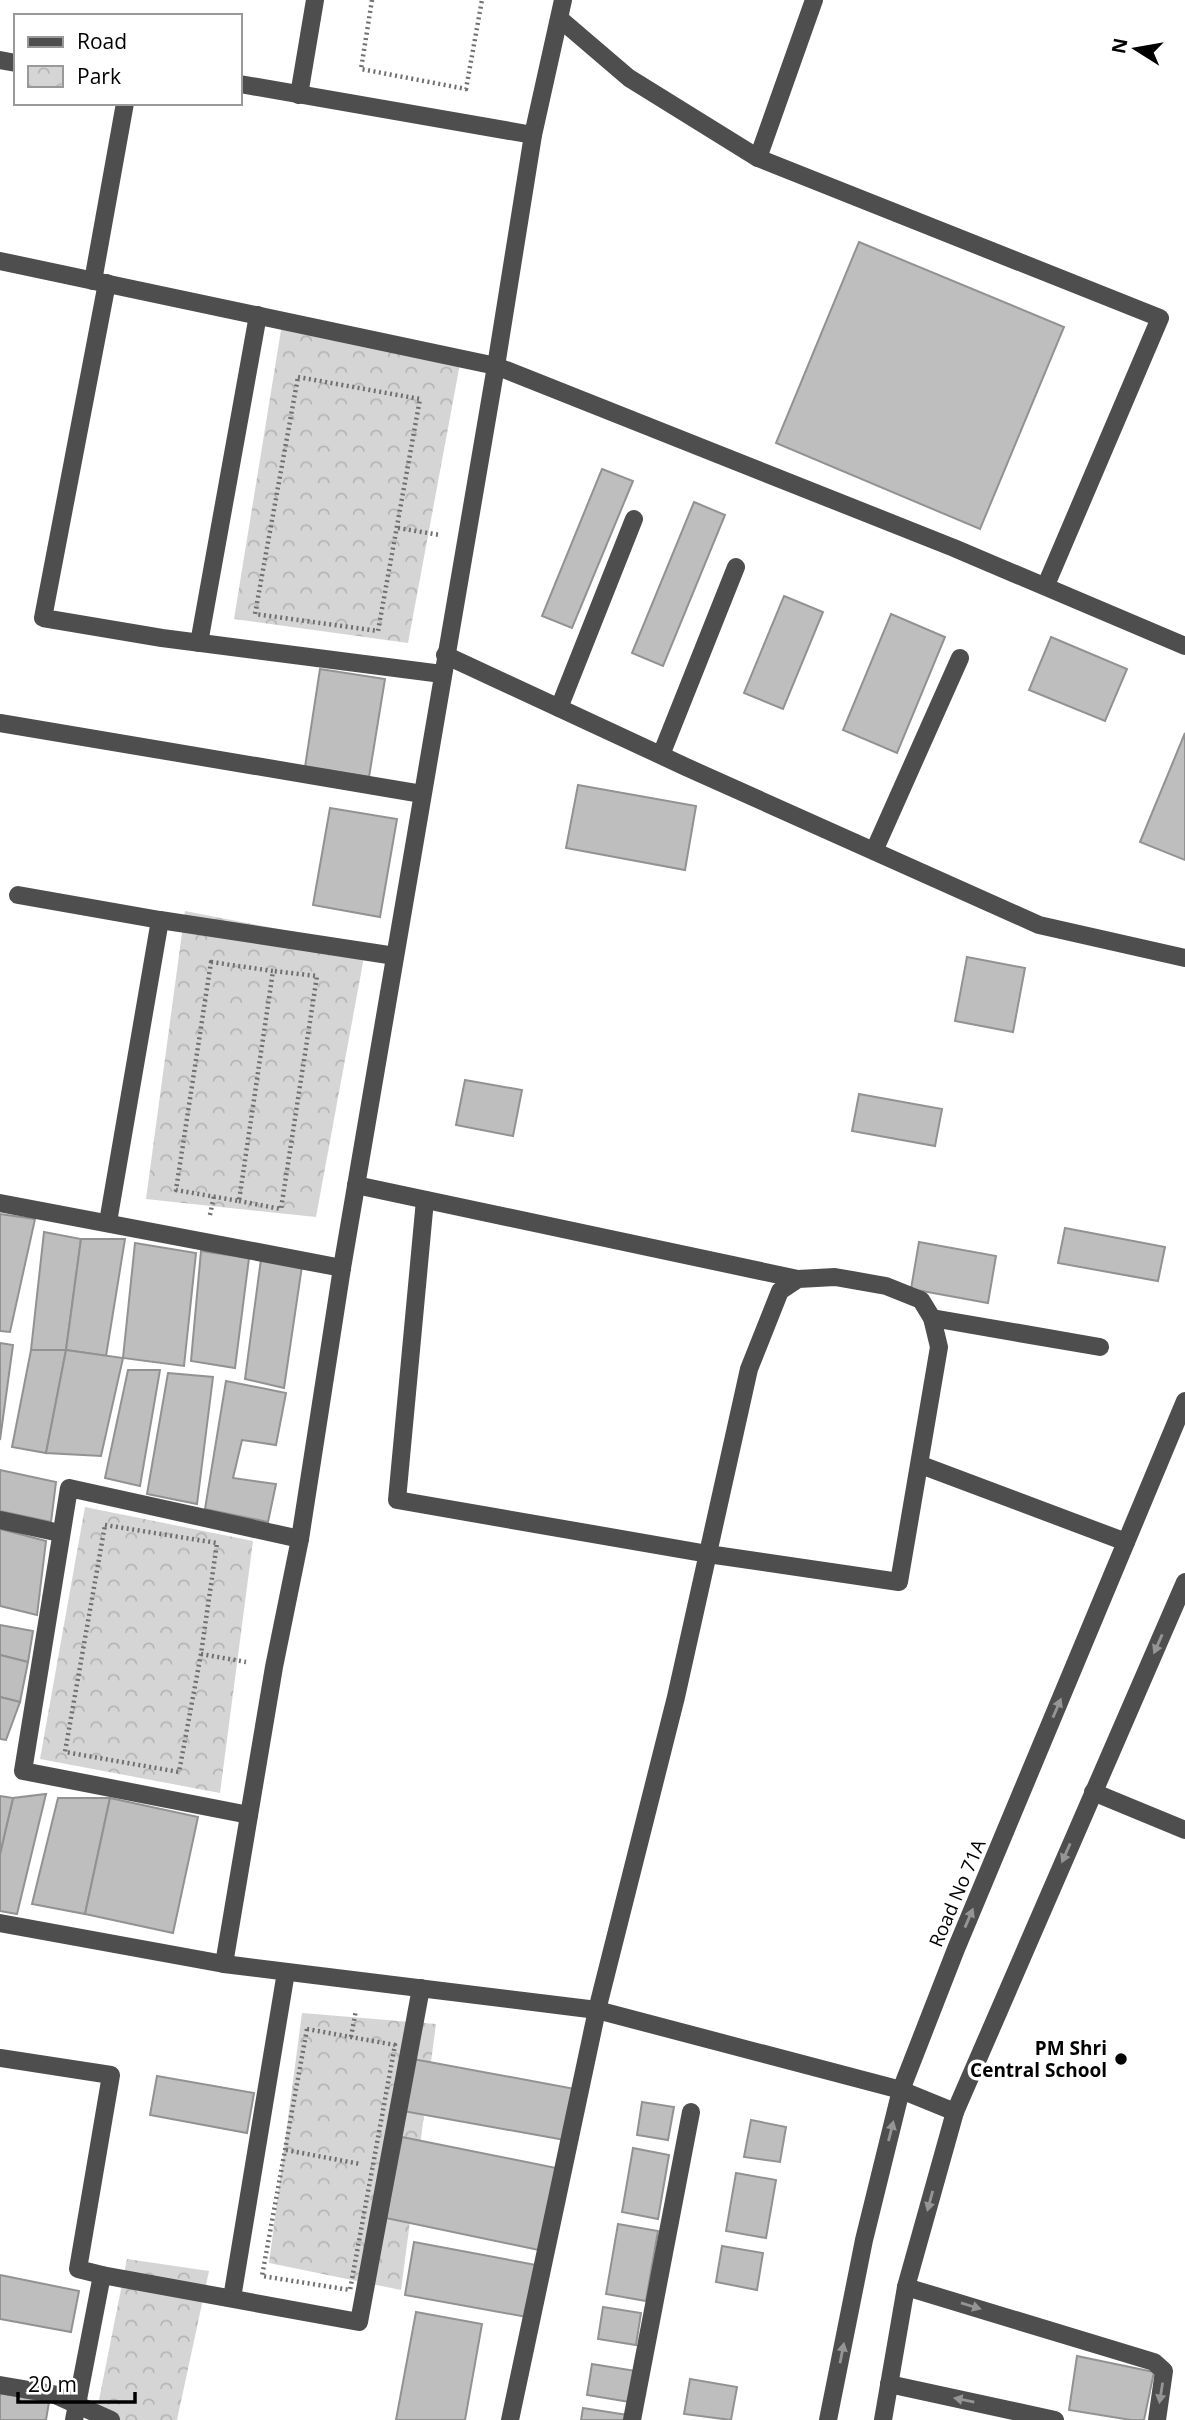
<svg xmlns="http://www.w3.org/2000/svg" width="1185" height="2420" font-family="'Open Sans',sans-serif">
	<defs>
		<pattern id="park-crowns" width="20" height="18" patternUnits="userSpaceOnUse" patternTransform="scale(1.75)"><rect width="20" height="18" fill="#d5d5d5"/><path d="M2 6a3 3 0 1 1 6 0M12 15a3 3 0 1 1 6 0" fill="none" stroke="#b5b5b5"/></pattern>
	</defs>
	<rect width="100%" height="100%" fill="#fff"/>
	<g fill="url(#park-crowns)">
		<polygon points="283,318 462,353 408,643 234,619"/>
		<polygon points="185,911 366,946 316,1217 146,1199"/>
		<polygon points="85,1507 253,1541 220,1793 40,1759"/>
		<polygon points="302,2013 436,2024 401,2290 269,2263"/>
		<polygon points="127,2259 209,2271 177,2420 95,2420"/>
	</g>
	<g fill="#bebebe" stroke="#929292" stroke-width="2">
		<polygon points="859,242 1064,327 980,529 776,443"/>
		<polygon points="602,469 633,481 572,628 542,616"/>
		<polygon points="694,502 725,515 663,666 632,653"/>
		<polygon points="784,596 823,612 783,709 744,693"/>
		<polygon points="891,614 945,637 897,753 843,730"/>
		<polygon points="1051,637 1127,669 1105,721 1029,690"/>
		<polygon points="320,669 385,679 369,777 305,767"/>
		<polygon points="1185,733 1185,860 1140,842"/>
		<polygon points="578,785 696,806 685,870 566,848"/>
		<polygon points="330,808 397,819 380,917 313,905"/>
		<polygon points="967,957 1025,968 1013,1032 955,1021"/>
		<polygon points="465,1080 522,1090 513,1136 456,1125"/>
		<polygon points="859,1094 942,1109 935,1146 852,1131"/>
		<polygon points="0,1214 35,1219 10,1332 0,1331"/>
		<polygon points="1065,1228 1165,1247 1158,1281 1058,1263"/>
		<polygon points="44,1232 81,1239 66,1350 31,1350"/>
		<polygon points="81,1239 125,1239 106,1356 66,1350"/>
		<polygon points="919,1242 996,1256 988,1303 911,1289"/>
		<polygon points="135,1243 196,1253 184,1366 123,1358"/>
		<polygon points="201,1251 249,1258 235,1368 191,1361"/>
		<polygon points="261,1259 302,1266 284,1388 245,1379"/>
		<polygon points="0,1343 13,1345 0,1440"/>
		<polygon points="31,1350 66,1350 46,1453 12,1447"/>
		<polygon points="66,1350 123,1358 101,1456 46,1453"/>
		<polygon points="128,1370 160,1370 140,1486 105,1478"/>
		<polygon points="168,1373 213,1377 197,1504 147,1494"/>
		<polygon points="226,1381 286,1393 276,1445 242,1440 233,1478 276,1484 268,1522 205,1509"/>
		<polygon points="0,1470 56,1482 51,1522 0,1511"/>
		<polygon points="0,1529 46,1541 37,1615 0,1606"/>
		<polygon points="0,1625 33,1631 28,1662 0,1655"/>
		<polygon points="0,1655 28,1662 20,1702 0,1697"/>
		<polygon points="0,1697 20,1702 6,1740 0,1739"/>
		<polygon points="46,1794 17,1914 0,1911 0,1854 13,1798"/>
		<polygon points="0,1796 13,1798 0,1854"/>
		<polygon points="58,1798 110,1798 85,1914 32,1904"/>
		<polygon points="110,1798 198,1817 173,1933 85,1914"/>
		<polygon points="413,2059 575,2089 565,2140 403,2111"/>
		<polygon points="157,2076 254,2093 247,2133 150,2115"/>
		<polygon points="642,2102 674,2107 668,2140 637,2135"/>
		<polygon points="751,2120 786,2127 780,2162 744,2157"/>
		<polygon points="402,2137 556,2168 539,2250 386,2218"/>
		<polygon points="633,2148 669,2155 658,2219 622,2212"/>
		<polygon points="736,2173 776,2180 766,2238 726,2231"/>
		<polygon points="618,2224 658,2231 646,2301 606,2294"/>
		<polygon points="414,2242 536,2265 527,2317 405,2295"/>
		<polygon points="722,2246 763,2253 757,2290 716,2282"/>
		<polygon points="0,2275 79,2291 71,2332 0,2319"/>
		<polygon points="603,2307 641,2313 636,2345 598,2339"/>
		<polygon points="416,2312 482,2324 465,2420 396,2420"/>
		<polygon points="1077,2356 1154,2372 1144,2420 1131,2420 1069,2410"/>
		<polygon points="592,2364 636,2371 630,2402 587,2395"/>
		<polygon points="690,2379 737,2387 731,2420 684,2414"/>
		<polygon points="0,2393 49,2402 46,2420 0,2420"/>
		<polygon points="583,2408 628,2415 627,2420 581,2420"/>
	</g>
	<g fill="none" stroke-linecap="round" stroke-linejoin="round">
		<g stroke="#707070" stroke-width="4.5" stroke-dasharray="2 3.5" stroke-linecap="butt">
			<polyline points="372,0 361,69 466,89 482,0"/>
			<polygon points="298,377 420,399 378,631 255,614"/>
			<polyline points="398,528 440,535"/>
			<polygon points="211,962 273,971 239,1201 176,1190"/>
			<polyline points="239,1201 281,1209 317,976 273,971"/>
			<polyline points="210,1215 214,1196"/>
			<polygon points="105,1525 217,1543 201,1654 179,1772 65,1752"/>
			<polyline points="201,1654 246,1662"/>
			<polygon points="307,2029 395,2045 350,2290 262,2276"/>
			<polyline points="351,2037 356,2010"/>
			<polyline points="286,2150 360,2164"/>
		</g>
		<g stroke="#4e4e4e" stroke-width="18">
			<polyline points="560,19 629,78 758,158 1160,318 1046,585"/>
			<polyline points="0,60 16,63"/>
			<polyline points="240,84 533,135"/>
			<polyline points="299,95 315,0"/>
			<polyline points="758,158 814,0"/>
			<polyline points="0,261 496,366 954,548 1185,646"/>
			<polyline points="93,281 125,103"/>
			<polyline points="107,283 43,618 162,638 442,674"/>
			<polyline points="199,643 258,315"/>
			<polyline points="445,655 686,767 1039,925 1185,958"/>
			<polyline points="559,708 634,519"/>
			<polyline points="0,723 422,794"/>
			<polyline points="661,755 736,567"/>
			<polyline points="874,851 960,658"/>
			<polyline points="18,895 160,920 395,956"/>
			<polyline points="356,1185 798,1279"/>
			<polyline points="425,1200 397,1500 708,1554 899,1582 939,1347 932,1318 921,1300 886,1286 835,1277 798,1279 780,1291 749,1369 676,1697 597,2010 510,2420"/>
			<polyline points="0,1203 342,1268"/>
			<polyline points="108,1222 160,920"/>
			<polyline points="932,1318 1100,1347"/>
			<polyline points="921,1465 1126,1542"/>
			<polyline points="0,1520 60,1533"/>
			<polyline points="1093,1792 1185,1830"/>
			<polyline points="249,1815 23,1771 69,1488 300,1539"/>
			<polyline points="0,1923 224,1964 597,2010 901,2090 955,2112"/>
			<polyline points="224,1964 274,1667 300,1539 342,1268 496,366 533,135 563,0"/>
			<polyline points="0,2058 111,2075 78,2269 102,2275 74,2420"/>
			<polyline points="102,2275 359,2322 421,1988"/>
			<polyline points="906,2287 1154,2362 1164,2371 1157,2420"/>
			<polyline points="232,2298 286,1972"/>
			<polyline points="889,2384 1055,2420"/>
			<polyline points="0,2385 53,2394 111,2420"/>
			<polyline points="632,2420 691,2112"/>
			<polyline points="828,2420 864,2240 901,2090 956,1949 1185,1401"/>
			<polyline points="883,2420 906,2287 955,2112 1185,1582"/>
		</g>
	</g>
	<defs><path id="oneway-solid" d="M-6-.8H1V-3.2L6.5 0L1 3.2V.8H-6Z" transform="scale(1.75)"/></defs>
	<g fill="#959595">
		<use href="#oneway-solid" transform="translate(1158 1644) rotate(114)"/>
		<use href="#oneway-solid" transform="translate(1057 1708) rotate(-67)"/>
		<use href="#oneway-solid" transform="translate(1066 1853) rotate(114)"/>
		<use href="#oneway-solid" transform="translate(969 1918) rotate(-67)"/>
		<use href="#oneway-solid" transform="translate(891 2131) rotate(-76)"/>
		<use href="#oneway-solid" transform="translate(930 2201) rotate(105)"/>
		<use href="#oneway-solid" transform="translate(971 2306) rotate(17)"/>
		<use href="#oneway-solid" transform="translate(842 2353) rotate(-79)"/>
		<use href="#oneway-solid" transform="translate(1161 2393) rotate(99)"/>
		<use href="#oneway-solid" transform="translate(964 2400) rotate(-168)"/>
	</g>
	<circle fill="#000" stroke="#fff" stroke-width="2.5" cx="1121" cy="2059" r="7"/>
	<g text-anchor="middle" stroke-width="7" stroke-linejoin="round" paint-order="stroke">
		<g font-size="19" fill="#000" stroke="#fff">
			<text transform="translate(957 1893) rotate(-67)" y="7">Road No 71A</text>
		</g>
		<g font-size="19" font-weight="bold" fill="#000" stroke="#fff" text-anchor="end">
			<text x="1107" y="2055">PM Shri<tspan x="1107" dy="22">Central School</tspan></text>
		</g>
	</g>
	<rect x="14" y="14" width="228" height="91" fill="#ffffff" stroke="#999999" stroke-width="2"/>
	<rect x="28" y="37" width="35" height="10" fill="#4e4e4e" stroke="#999999" stroke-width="2"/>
	<text x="77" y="49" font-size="21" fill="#000000">Road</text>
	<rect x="28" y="66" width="35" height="21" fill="url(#park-crowns)" stroke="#999999" stroke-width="2"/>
	<text x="77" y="84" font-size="21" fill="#000000">Park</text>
	<g transform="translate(1136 49) rotate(281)" stroke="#ffffff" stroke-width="5" paint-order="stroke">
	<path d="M0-5L12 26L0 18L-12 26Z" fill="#000000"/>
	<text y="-10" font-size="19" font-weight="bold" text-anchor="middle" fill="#000000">N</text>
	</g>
	<path d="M18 2392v10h117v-10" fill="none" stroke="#000000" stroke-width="3.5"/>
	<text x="28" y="2392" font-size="21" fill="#000000" stroke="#ffffff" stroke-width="5" paint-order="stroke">20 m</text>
</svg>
